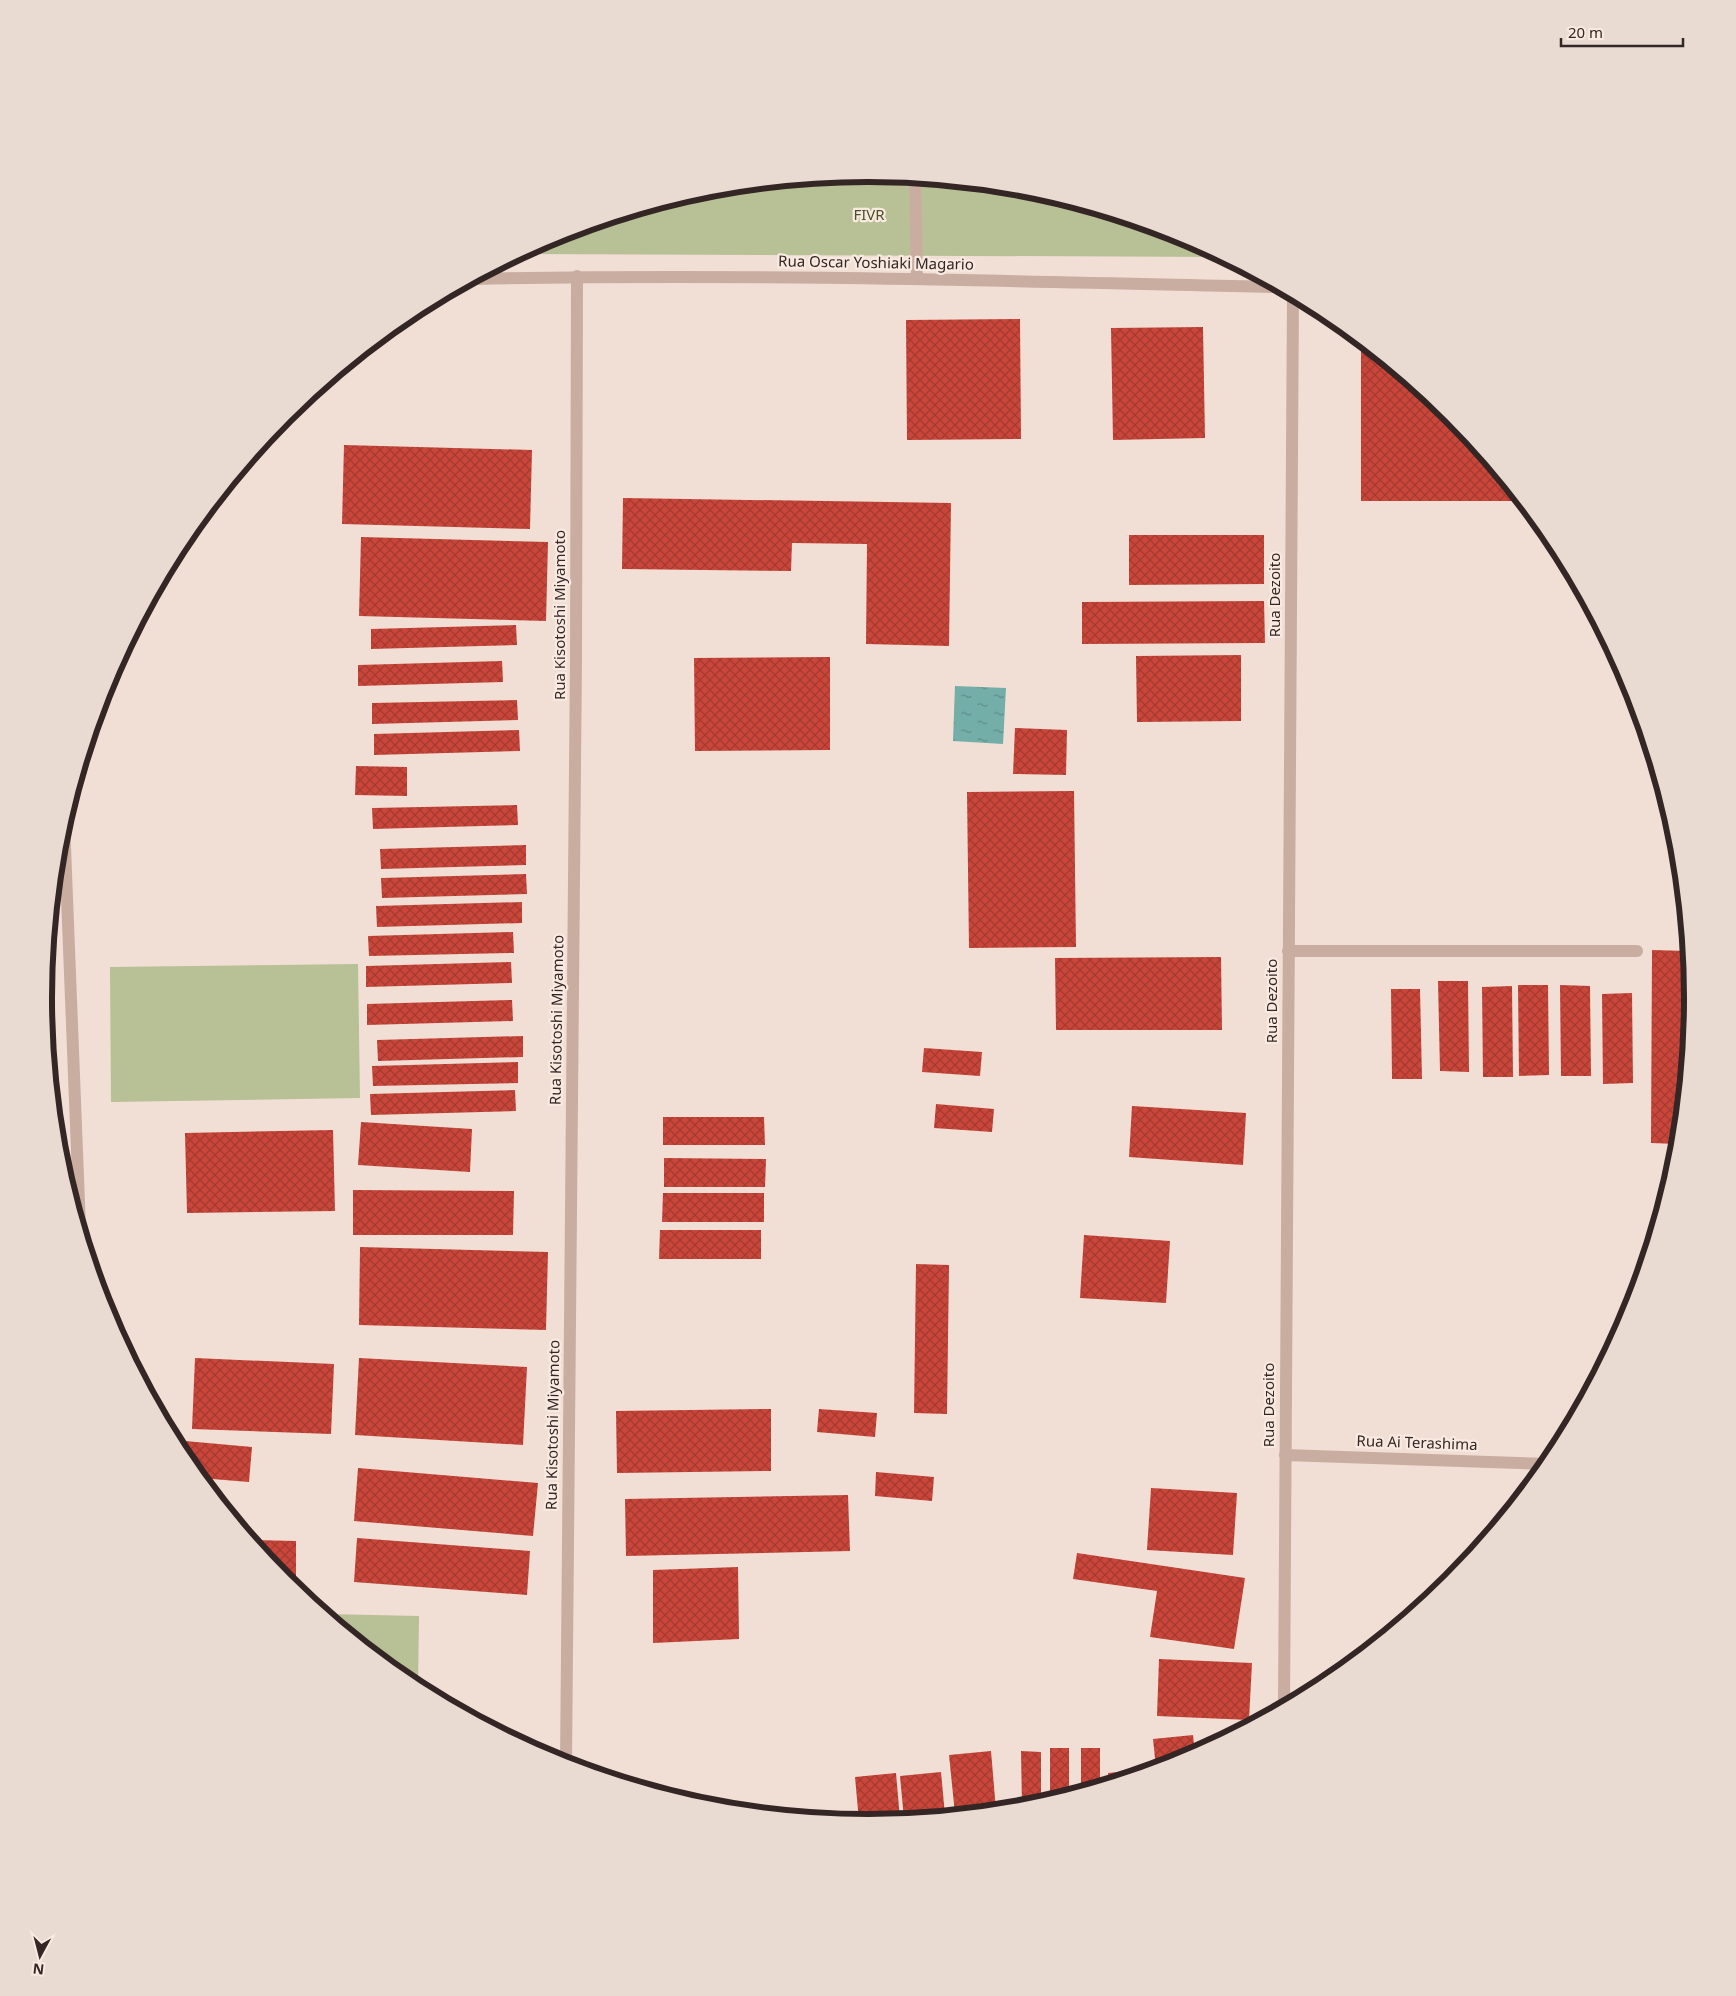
<svg xmlns="http://www.w3.org/2000/svg" width="1736" height="1996" font-family="'Noto Sans',sans-serif">
	<defs>
		<pattern id="water-ripples" width="26" height="14" patternUnits="userSpaceOnUse" patternTransform="scale(1.25)"><rect width="26" height="14" fill="#73aea8"/><path d="M2 4q2-2 4 0t4 0M15 11q2-2 4 0t4 0" fill="none" stroke="#5f8d89"/></pattern>
		<pattern id="building-cross-hatch" width="8" height="8" patternUnits="userSpaceOnUse" patternTransform="scale(1.25)"><rect width="8" height="8" fill="#ca463a"/><path d="M0 0l8 8M0 8l8-8" fill="none" stroke="#a53a31"/></pattern>
	</defs>
	<rect width="100%" height="100%" fill="#f1dfd5"/>
	<g fill="#b8c095">
		<polygon points="868,174 1029,190 1184,237 1223,257 520,254 553,236 707,190"/>
		<polygon points="358,964 360,1098 111,1102 110,967"/>
		<polygon points="326,1614 419,1616 418,1688 410,1683"/>
	</g>
	<polygon fill="url(#water-ripples)" points="955,686 1006,688 1003,744 953,741"/>
	<g fill="url(#building-cross-hatch)">
		<polygon points="1020,319 1021,439 907,440 906,320"/>
		<polygon points="1203,327 1205,438 1113,440 1111,328"/>
		<polygon points="1361,341 1451,415 1522,501 1361,501"/>
		<polygon points="344,445 532,450 530,529 342,524"/>
		<polygon points="623,498 951,503 949,646 866,644 867,544 792,543 791,571 622,569"/>
		<polygon points="1129,535 1264,535 1264,584 1129,585"/>
		<polygon points="361,537 548,542 546,621 359,616"/>
		<polygon points="1264,601 1265,643 1082,644 1082,602"/>
		<polygon points="516,625 517,645 371,649 371,629"/>
		<polygon points="1241,655 1241,721 1137,722 1136,656"/>
		<polygon points="830,657 830,750 695,751 694,658"/>
		<polygon points="502,661 503,682 358,686 358,665"/>
		<polygon points="517,700 518,720 372,724 372,703"/>
		<polygon points="1015,728 1067,730 1066,775 1013,774"/>
		<polygon points="519,730 520,751 374,755 374,734"/>
		<polygon points="356,766 407,767 407,796 355,795"/>
		<polygon points="1074,791 1076,947 969,948 967,792"/>
		<polygon points="517,805 518,825 373,829 372,808"/>
		<polygon points="526,845 526,865 381,869 380,849"/>
		<polygon points="526,874 527,894 382,898 381,878"/>
		<polygon points="522,902 522,923 377,927 376,906"/>
		<polygon points="513,932 514,953 369,956 368,936"/>
		<polygon points="1652,950 1688,951 1691,983 1690,1016 1678,1144 1651,1143"/>
		<polygon points="1221,957 1222,1030 1056,1030 1055,958"/>
		<polygon points="511,962 512,983 366,987 366,966"/>
		<polygon points="1438,981 1468,981 1469,1072 1440,1071"/>
		<polygon points="1518,985 1548,985 1549,1075 1519,1076"/>
		<polygon points="1560,985 1590,986 1591,1076 1561,1076"/>
		<polygon points="1512,986 1513,1077 1483,1077 1482,987"/>
		<polygon points="1391,989 1420,989 1422,1079 1392,1079"/>
		<polygon points="1632,993 1633,1083 1603,1084 1602,994"/>
		<polygon points="512,1000 513,1021 367,1025 367,1004"/>
		<polygon points="523,1036 523,1057 378,1061 377,1040"/>
		<polygon points="924,1048 982,1052 980,1076 922,1072"/>
		<polygon points="518,1062 518,1083 373,1086 372,1066"/>
		<polygon points="515,1090 516,1111 371,1115 370,1094"/>
		<polygon points="936,1104 994,1109 992,1132 934,1128"/>
		<polygon points="1132,1106 1246,1113 1243,1165 1129,1157"/>
		<polygon points="663,1117 764,1117 765,1145 663,1145"/>
		<polygon points="361,1122 472,1129 470,1172 358,1165"/>
		<polygon points="333,1130 335,1211 187,1213 185,1133"/>
		<polygon points="664,1158 766,1159 765,1187 664,1187"/>
		<polygon points="353,1190 514,1191 513,1235 353,1235"/>
		<polygon points="663,1193 764,1193 764,1222 662,1222"/>
		<polygon points="660,1230 761,1230 761,1259 659,1259"/>
		<polygon points="1084,1235 1170,1241 1166,1303 1080,1298"/>
		<polygon points="360,1247 548,1252 546,1330 359,1325"/>
		<polygon points="916,1264 949,1265 947,1414 914,1413"/>
		<polygon points="195,1358 334,1364 331,1434 192,1429"/>
		<polygon points="359,1358 527,1367 523,1445 355,1435"/>
		<polygon points="771,1409 771,1471 617,1473 616,1411"/>
		<polygon points="819,1409 877,1413 875,1437 817,1432"/>
		<polygon points="174,1440 252,1447 249,1482 200,1478 183,1456"/>
		<polygon points="358,1468 538,1483 533,1536 354,1521"/>
		<polygon points="876,1472 934,1477 932,1501 875,1496"/>
		<polygon points="1151,1488 1237,1493 1233,1555 1147,1550"/>
		<polygon points="848,1495 850,1551 626,1556 625,1499"/>
		<polygon points="357,1538 530,1551 527,1595 354,1582"/>
		<polygon points="252,1540 296,1541 296,1588 285,1581"/>
		<polygon points="1077,1553 1245,1578 1234,1649 1150,1637 1157,1591 1073,1579"/>
		<polygon points="738,1567 739,1639 653,1643 653,1570"/>
		<polygon points="1159,1659 1252,1663 1249,1720 1157,1716"/>
		<polygon points="1193,1735 1195,1753 1183,1760 1156,1768 1153,1739"/>
		<polygon points="1050,1748 1069,1748 1069,1794 1050,1800"/>
		<polygon points="1081,1748 1100,1748 1100,1785 1081,1791"/>
		<polygon points="991,1751 996,1810 955,1814 949,1755"/>
		<polygon points="1021,1751 1041,1752 1041,1803 1022,1807"/>
		<polygon points="1148,1769 1148,1770 1109,1782 1108,1773"/>
		<polygon points="941,1772 945,1815 904,1819 900,1776"/>
		<polygon points="896,1773 900,1819 859,1821 855,1777"/>
	</g>
	<g fill="none" stroke-linecap="round" stroke-linejoin="round">
		<polyline stroke="#c9ada1" stroke-width="12" points="915,178 917,278"/>
		<g stroke="#c9ada1" stroke-width="12">
			<path d="M474,279c268,-6 535,2 803,8"/>
			<polyline points="64,821 80,1228"/>
			<polyline points="1288,951 1637,951"/>
			<polyline points="1285,1455 1547,1464"/>
			<polyline points="1284,1706 1293,295"/>
			<polyline points="566,1764 576,658 577,276"/>
		</g>
	</g>
	<g text-anchor="middle" stroke-width="4.5" stroke-linejoin="round" paint-order="stroke">
		<g font-size="15" fill="#495227" stroke="#f9eae1">
			<text x="869" y="220">FIVR</text>
		</g>
		<g font-size="15" fill="#332624" stroke="#f9eae1">
			<text transform="translate(876 263) rotate(1)" y="5">Rua Oscar Yoshiaki Magario</text>
			<text transform="translate(1275 595) rotate(-90)" y="5">Rua Dezoito</text>
			<text transform="translate(560 615) rotate(-90)" y="5">Rua Kisotoshi Miyamoto</text>
			<text transform="translate(1272 1001) rotate(-90)" y="5">Rua Dezoito</text>
			<text transform="translate(557 1020) rotate(-89)" y="5">Rua Kisotoshi Miyamoto</text>
			<text transform="translate(1269 1405) rotate(-90)" y="5">Rua Dezoito</text>
			<text transform="translate(553 1425) rotate(-89)" y="5">Rua Kisotoshi Miyamoto</text>
			<text transform="translate(1417 1443) rotate(2)" y="5">Rua Ai Terashima</text>
		</g>
	</g>
	<path d="M0 0H1736V1996H0ZM52 998a816 816 0 1 1 1632 0a816 816 0 1 1-1632 0Z" fill="#e9dad2" fill-rule="evenodd"/>
	<path fill="none" stroke="#332624" stroke-width="6" d="M52 998a816 816 0 1 1 1632 0a816 816 0 1 1-1632 0Z"/>
	<g transform="translate(40 1956) rotate(187)" stroke="#f9eae1" stroke-width="4" paint-order="stroke">
	<path d="M0-4L9 19L0 12L-9 19Z" fill="#332624"/>
	<text y="-8" font-size="14" font-weight="bold" text-anchor="middle" fill="#332624">N</text>
	</g>
	<path d="M1561 38v8h122v-8" fill="none" stroke="#332624" stroke-width="2.5"/>
	<text x="1568" y="38" font-size="15" fill="#332624" stroke="#f9eae1" stroke-width="4" paint-order="stroke">20 m</text>
</svg>
